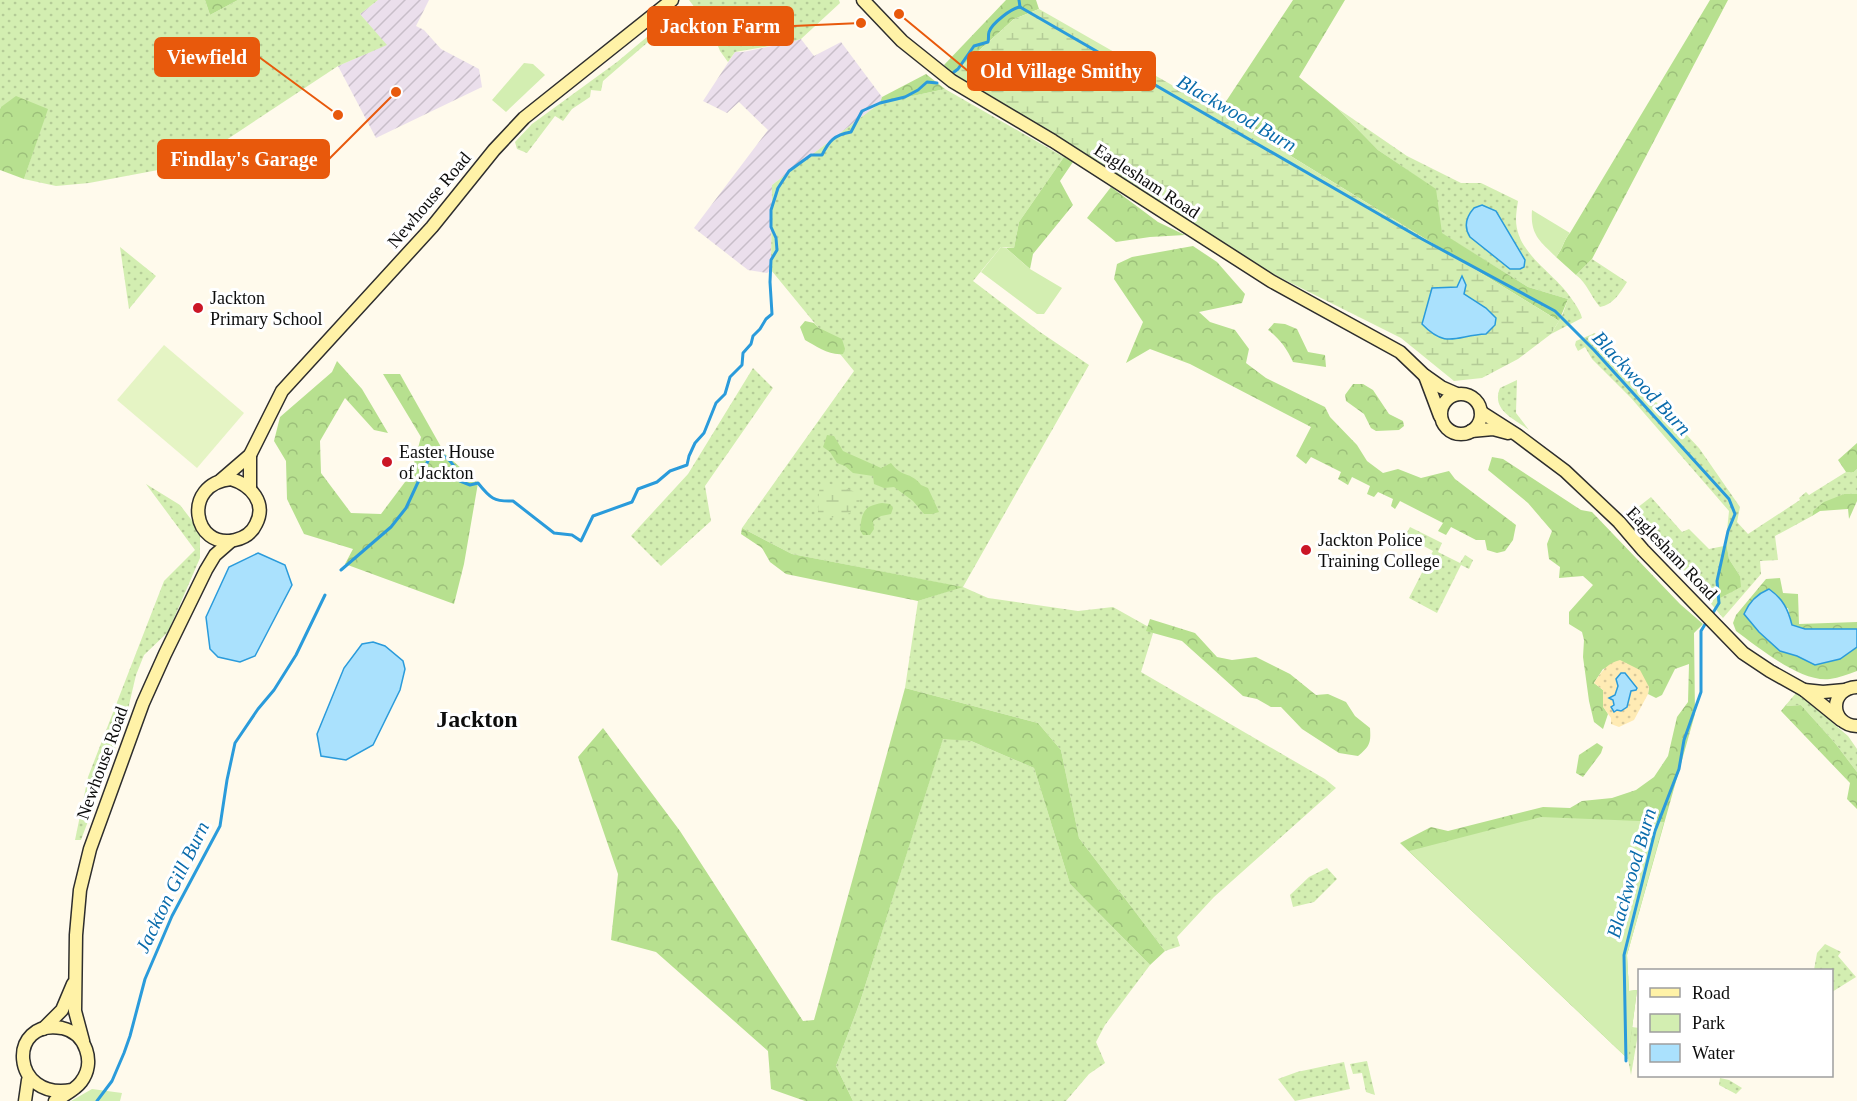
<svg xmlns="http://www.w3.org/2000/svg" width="1857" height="1101" font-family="'Times New Roman',serif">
	<defs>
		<pattern id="industrial-furrows" width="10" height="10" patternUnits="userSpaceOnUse" patternTransform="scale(1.5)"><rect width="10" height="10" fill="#ebdfec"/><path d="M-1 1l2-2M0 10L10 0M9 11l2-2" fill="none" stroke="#c8bec9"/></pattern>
		<pattern id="grass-dots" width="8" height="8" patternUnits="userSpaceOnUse" patternTransform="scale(1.5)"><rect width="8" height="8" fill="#d3eeb1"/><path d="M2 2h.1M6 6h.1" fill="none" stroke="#b4cb97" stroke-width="1.8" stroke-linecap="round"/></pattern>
		<pattern id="forest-crowns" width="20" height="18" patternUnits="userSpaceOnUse" patternTransform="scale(1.5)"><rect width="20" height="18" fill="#b7e08f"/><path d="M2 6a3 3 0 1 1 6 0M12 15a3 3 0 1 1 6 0" fill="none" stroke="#9cbf7a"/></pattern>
		<pattern id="wetland-marsh" width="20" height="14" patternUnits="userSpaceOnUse" patternTransform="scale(1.5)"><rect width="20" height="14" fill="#d3eeb1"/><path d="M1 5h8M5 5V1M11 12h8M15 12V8" fill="none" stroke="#b4cb97"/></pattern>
		<pattern id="sand-dots" width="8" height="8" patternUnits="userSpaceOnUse" patternTransform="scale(1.5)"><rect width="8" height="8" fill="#ffebb4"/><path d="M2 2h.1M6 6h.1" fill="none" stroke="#d9c89a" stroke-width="1.8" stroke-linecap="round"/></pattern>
	</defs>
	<rect width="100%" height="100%" fill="#fffaec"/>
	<g fill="url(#industrial-furrows)">
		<polygon points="378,0 429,0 416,26 424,30 441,49 479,69 482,87 376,138 338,66 386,45 360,14"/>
		<polygon points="801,39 814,56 841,42 882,97 880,103 772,185 771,270 767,273 748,270 694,228 768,130 739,102 727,113 703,101 735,52 743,52 787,43"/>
	</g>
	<g fill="url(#grass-dots)">
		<polygon points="0,0 205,0 210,15 238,0 378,0 360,14 387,45 338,66 190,164 89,183 56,186 24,179 47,109 1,107 0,109"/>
		<polygon points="689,0 839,0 840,3 801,39 787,43 735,52 728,62 720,51 711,29"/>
		<polygon points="666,21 673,23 679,29 671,36 668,32 658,39 655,36 603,81 601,91 591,90 590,97 572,109 563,121 555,116 527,153 517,149 515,142 532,124 617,62"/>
		<polygon points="945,89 1064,157 1019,222 1014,248 1001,247 973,281 1040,332 1089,365 963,587 988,598 1078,611 1113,607 1154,630 1141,672 1325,779 1336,788 1214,897 1177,937 1180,946 1165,951 1079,838 1061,750 1038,723 905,688 918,601 961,587 792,554 742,528 854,371 771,270 772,185 880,103"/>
		<path d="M1337,108l70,48 54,27h20l37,18c-1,6 -2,13 -2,18 0,35 38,53 55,79 4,6 9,12 11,20l-31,16 11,-18 6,-17 -40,-12 -87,-54 -6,-44 -57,-39z"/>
		<polygon points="120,247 156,276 129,309"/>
		<path d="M1592,259l35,23c-7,11 -14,23 -27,25 -9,-10 -13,-24 -24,-32z"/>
		<polygon points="1595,333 1599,341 1699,448 1740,507 1737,522 1748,534 1800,500 1799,498 1806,492 1809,495 1846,472 1854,472 1857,469 1857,494 1844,494 1813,511 1812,516 1775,536 1778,560 1760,561 1761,574 1723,618 1697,587 1628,515 1651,497 1682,532 1689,529 1709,549 1724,546 1717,581 1740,576 1729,559 1726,541 1729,511 1631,398 1592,359 1585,347 1578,351 1575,345 1576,341"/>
		<polygon points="753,368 773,388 705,486 711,521 661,566 631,536 688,474"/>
		<path d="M1517,380l-1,33 13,17c-16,-12 -38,-20 -29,-42z"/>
		<polygon points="146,484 180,505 200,531 200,558 168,632 144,655 136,675 125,722 81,840 75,840 88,777 164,581 195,550"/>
		<polygon points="1410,527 1442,543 1438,552 1460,563 1465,555 1473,560 1469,569 1461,565 1437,613 1409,598 1433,551 1405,536"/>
		<polygon points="1796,693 1828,716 1834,724 1848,736 1857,749 1857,772 1835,743 1801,705 1785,706"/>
		<polygon points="943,738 971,741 1034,768 1070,884 1150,965 1105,1025 1096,1042 1105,1063 1089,1074 1066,1101 853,1101 836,1066 860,1002"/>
		<polygon points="1327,868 1337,879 1314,902 1293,907 1290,895 1309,877"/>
		<polygon points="1825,944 1841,952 1838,956 1856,977 1832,992 1832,970 1814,970 1817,953"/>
		<polygon points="1632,1027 1639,1028 1631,1075 1628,1059"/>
		<polygon points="1367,1061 1375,1095 1366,1092 1362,1073 1353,1074 1350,1064"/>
		<polygon points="1344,1062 1350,1089 1295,1101 1278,1079 1297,1072"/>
		<polygon points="1720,1078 1729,1080 1742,1088 1736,1094 1719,1085"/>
	</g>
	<g fill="url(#forest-crowns)">
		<polygon points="205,0 238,0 210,15"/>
		<polygon points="1006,0 1036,0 1039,9 1014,19 953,74 944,65"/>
		<polygon points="1293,0 1345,0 1299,77 1337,108 1378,150 1436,189 1442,233 1528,287 1568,299 1559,321 1219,112"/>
		<path d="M1710,0h18l-136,259 -16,16 -20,-18c7,-8 7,-16 14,-24z"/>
		<polygon points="926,74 945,89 880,103 882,97"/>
		<polygon points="16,96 48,109 24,179 0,170 0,109 1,107"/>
		<polygon points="1064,157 1073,162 1060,181 1073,205 1033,254 1030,269 1006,248 1014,248 1019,222"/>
		<polygon points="1111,187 1158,222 1185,235 1150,237 1116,242 1087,218"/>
		<polygon points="1193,246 1217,262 1245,294 1242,303 1199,312 1210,322 1235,330 1249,349 1246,363 1266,378 1325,407 1330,417 1357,445 1367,461 1383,473 1398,469 1421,478 1449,471 1455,479 1516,525 1513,540 1505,551 1497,553 1487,550 1485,540 1476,540 1451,527 1446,535 1438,531 1443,523 1400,501 1395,509 1391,506 1393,499 1378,492 1374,497 1367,494 1370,486 1352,477 1348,485 1338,479 1341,472 1311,457 1306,464 1296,456 1311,427 1190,364 1150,349 1126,363 1143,322 1114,279 1117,264 1132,257"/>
		<path d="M805,321l9,2 5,5 23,11 3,10 -2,5c-13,2 -27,-8 -38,-14l-5,-13z"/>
		<path d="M1274,323l11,1 12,5 11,23 17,3 1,12 -33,-5c-6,-13 -13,-23 -25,-32z"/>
		<polygon points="337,361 362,389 388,433 374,430 345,398 320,441 321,473 351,513 381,514 411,474 421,437 383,374 400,374 445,454 478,483 464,564 454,604 345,564 353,549 304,534 287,499 286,461 274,441 280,417 332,372"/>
		<polygon points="1353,384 1363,384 1373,390 1389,414 1403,421 1404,426 1399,430 1376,431 1371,428 1364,414 1346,401 1345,395"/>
		<path d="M827,435l7,1 9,15 38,17 10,-5c11,15 21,9 30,22l7,3 11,24 -7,2h-8l-11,-13 -19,-14 -10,1 -10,-4 -1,-8 -20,-3 -8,-7 -8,-3 -7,-11 -7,-5z"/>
		<polygon points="1857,443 1857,469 1854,472 1846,472 1838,460"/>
		<polygon points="1492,457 1503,459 1581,510 1592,512 1680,604 1703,624 1694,633 1695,714 1627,955 1629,991 1637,990 1628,1059 1400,843 1431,827 1448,831 1543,807 1570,808 1582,801 1612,798 1636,790 1654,777 1668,756 1677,717 1688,702 1689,664 1675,669 1662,695 1656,698 1648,694 1649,687 1626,663 1603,669 1594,683 1603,690 1603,706 1608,714 1603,729 1594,722 1589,701 1583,657 1584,640 1582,632 1569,624 1569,612 1593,585 1583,576 1559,578 1560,567 1549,559 1547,544 1552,531 1528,503 1488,470"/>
		<polygon points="1844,494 1857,494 1857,501 1849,519 1848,509 1820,511 1812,516 1813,511 1824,502"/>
		<path d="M882,503l8,1 3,4 -2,6 -10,2 -8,5 1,8 -4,6h-7l-3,-5c2,-17 3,-24 22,-27z"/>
		<polygon points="742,528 792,554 963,587 918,601 786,574 770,562 762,548 741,534"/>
		<polygon points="1726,541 1729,559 1740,576 1741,587 1718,599 1717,581"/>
		<path d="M1780,578l3,15 15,1 1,30 58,-2v7h-52l-13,-4 -4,-17 -43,6 14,18 21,19 17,5 18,9 25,-6 17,-12v24c-9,3 -18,7 -27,8 -29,4 -72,-32 -94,-48l-3,-8 3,-8 30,-36z"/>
		<path d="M1150,619l45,14 22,24 15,3 24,-3 34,17 26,21 12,-1 18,8 9,14 15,12c1,15 0,18 -12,28l-19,-3 -37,-24 -21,-22h-10l-14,-8 -14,-3 -61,-55 -36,-10z"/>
		<polygon points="905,688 1038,723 1061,750 1079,838 1165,951 1150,965 1070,884 1034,768 971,741 943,739 860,1002 836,1066 853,1101 805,1101 771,1089 768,1051 656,952 611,940 618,874 578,757 603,728 680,831 803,1021 814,1020"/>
		<polygon points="1801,705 1835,743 1857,772 1857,809 1847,799 1850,783 1781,711 1785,706"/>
		<polygon points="1597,743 1603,747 1601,753 1583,777 1576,773 1579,755"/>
	</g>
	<g fill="url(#wetland-marsh)">
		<polygon points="1039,9 1219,112 1559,321 1551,334 1518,359 1482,378 1454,381 1401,338 1271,273 953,74 1014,19"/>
		<path d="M827,483l29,9 4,5 -1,7h-5l-4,9c-12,4 -21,8 -32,0 0,-4 1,-24 2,-28z"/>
	</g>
	<path fill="url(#sand-dots)" d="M1620,660l20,10 9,17 -1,7 -14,26 -15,7 -8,-3v-6l-8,-11v-17l-9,-7c7,-11 13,-20 26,-23z"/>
	<g fill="#d3eeb1">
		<polygon points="524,63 533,64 545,75 506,112 492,100"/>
		<path d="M1532,210l38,23c-7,8 -7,16 -14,24 -16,-16 -26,-22 -24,-47z"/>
		<polygon points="1001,247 1006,248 1030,269 1062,288 1044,314 1037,314 981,272"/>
		<polygon points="1541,817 1664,822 1627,955 1629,991 1637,990 1628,1059 1409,851"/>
		<polygon points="92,1089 122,1093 120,1101 71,1101"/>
	</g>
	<polygon fill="#e5f4c4" points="164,345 244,413 197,468 117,400"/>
	<g fill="#aae1fd" stroke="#2a9bdb" stroke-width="1.5">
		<path d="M1482,205l14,6 29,49 -1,7 -4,2h-10l-40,-32c-7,-11 -4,-20 4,-29z"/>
		<path d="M1462,276l4,9 -2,9 22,14 10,10 -1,7 -9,9c-29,1 -39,16 -64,-10l10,-36 25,-1z"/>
		<polygon points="258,553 285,565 292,585 255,656 240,662 218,657 210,649 206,617 229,567"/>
		<path d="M1769,589c14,10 19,20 23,36l13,4h52v18l-17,12 -25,6 -18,-9 -17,-5 -21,-19 -15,-18c5,-12 13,-20 25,-25z"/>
		<polygon points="373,642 385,646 403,661 405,669 400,690 373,745 346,760 321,756 317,734 344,668 362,644"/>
		<polygon points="1621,673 1625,673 1637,688 1636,690 1631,691 1627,707 1621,711 1617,710 1614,712 1611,707 1614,705 1613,700 1609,698 1615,695 1618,686 1616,679"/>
	</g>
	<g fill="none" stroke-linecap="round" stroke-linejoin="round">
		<g stroke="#2a9bdb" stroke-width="3">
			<polyline points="1019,0 1020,7"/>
			<polyline points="1020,7 1422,239 1555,311 1594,350 1729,499 1735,514 1728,531 1717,581 1719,603 1711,616"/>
			<path d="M954,72l4,-3 16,-23 14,-4c1,-4 0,-7 1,-10 3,-9 23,-24 31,-25"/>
			<path d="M341,570l50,-43 15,-19 27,-58c16,7 22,14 27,31l10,4 8,-2c12,15 16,19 35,18l41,32 18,2 9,6 12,-25 39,-14 6,-13 19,-7 13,-11 17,-6 2,-9 6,-13 9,-10 12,-30 9,-9 5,-17 12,-12 1,-12 8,-9 2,-8 7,-7 6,-10 6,-5 -2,-32 1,-22 6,-10 -1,-12 -5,-11v-17l7,-22 11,-17 22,-16h11c7,-14 12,-20 29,-23l11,-21 18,-8 25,-6 13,-7 9,-8 10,1"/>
			<polyline points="1626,1061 1624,955 1655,831 1679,769 1684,740 1701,692 1701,631 1707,621"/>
			<polyline points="97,1101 112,1081 124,1053 130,1036 145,979 172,916 220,826 227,780 235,743 258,709 274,690 296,655 325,595"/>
		</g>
		<defs>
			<g id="secondary">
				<polyline points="863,0 902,41 952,81 1053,141 1271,281 1400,352 1424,375 1441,387 1457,394"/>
				<polyline points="1425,376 1440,416"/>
				<circle cx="1461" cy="414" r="20"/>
				<polyline points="1481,412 1517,435 1565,471 1619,522 1643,550 1743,653 1770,671 1804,690 1841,720"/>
				<polyline points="1471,431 1493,429 1508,433"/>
				<path d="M231,479c20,6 36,24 25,45 -4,9 -12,14 -21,16 -42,10 -54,-56 -4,-61z"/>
				<polyline points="221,480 250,455 282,391 432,227 494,150 524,118 672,0"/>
				<polyline points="250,488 250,455"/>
				<path d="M1857,687c-28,1 -28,38 0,39"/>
				<polyline points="1804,690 1823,692 1845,690"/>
				<polyline points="43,1029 62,1010 73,984"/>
				<polyline points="83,1041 75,1011 76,935 80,890 90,849 143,703 165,654 206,570 215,555 231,541"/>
				<polyline points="25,1101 28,1080"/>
				<path d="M55,1101c9,-6 20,-11 26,-19 15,-19 5,-49 -19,-54 -55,-10 -52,73 10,62"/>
			</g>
		</defs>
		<use href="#secondary" stroke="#2e2e2e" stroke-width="15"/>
		<use href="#secondary" stroke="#fff2a7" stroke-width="12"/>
	</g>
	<g fill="#cb1626" stroke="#fff" stroke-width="2">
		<circle cx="198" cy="308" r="6"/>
		<circle cx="387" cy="462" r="6"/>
		<circle cx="1306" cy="550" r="6"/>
	</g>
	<g text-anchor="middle" stroke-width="6" stroke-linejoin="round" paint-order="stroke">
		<g font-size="18" fill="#0c0c0c" stroke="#fff">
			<text transform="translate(1147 181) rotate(33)" y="6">Eaglesham Road</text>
			<text transform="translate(429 200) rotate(-50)" y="6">Newhouse Road</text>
			<text transform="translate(1672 553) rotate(46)" y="6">Eaglesham Road</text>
			<text transform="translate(102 763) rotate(-70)" y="6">Newhouse Road</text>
		</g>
		<g font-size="18" fill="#0c0c0c" stroke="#fff" text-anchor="start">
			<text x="210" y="304">Jackton<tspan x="210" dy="21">Primary School</tspan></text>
			<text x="399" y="458">Easter House<tspan x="399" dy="21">of Jackton</tspan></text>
			<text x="1318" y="546">Jackton Police<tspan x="1318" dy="21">Training College</tspan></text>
		</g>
		<g font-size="20" font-style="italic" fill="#096bab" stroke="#fff">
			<text transform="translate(1237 113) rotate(30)" y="7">Blackwood Burn</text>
			<text transform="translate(1642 383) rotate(47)" y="7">Blackwood Burn</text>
			<text transform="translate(1631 873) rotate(-74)" y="7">Blackwood Burn</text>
			<text transform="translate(172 887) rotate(-64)" y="7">Jackton Gill Burn</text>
		</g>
		<g font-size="24" font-weight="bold" fill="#0c0c0c" stroke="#fff">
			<text x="477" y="727">Jackton</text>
		</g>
	</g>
	<path fill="none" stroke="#e8590c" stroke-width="2" d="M861 23L793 26M338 115L259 57M899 14L968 71M396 92L329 159"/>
	<g fill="#e8590c" stroke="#fff" stroke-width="2">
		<circle cx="861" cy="23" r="6"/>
		<circle cx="338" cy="115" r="6"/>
		<circle cx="899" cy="14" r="6"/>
		<circle cx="396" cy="92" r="6"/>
	</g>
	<g fill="#e8590c" stroke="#e8590c" stroke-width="2">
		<rect x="648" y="7" width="145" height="38" rx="6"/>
		<rect x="155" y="38" width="104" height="38" rx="6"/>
		<rect x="968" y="52" width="187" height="38" rx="6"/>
		<rect x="158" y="140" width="171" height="38" rx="6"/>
	</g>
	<g font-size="20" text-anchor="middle" font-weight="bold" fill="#fff">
		<text x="720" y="33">Jackton Farm</text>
		<text x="207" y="64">Viewfield</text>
		<text x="1061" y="78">Old Village Smithy</text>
		<text x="244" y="166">Findlay's Garage</text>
	</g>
	<rect x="1638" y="969" width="195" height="108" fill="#ffffff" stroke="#9e9e9e" stroke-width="1.5"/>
	<rect x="1650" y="988" width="30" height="9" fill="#fff2a7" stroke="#9e9e9e" stroke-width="1.5"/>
	<text x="1692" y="999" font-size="18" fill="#0c0c0c">Road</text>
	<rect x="1650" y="1014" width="30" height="18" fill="#d3eeb1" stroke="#9e9e9e" stroke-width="1.5"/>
	<text x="1692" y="1029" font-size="18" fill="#0c0c0c">Park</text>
	<rect x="1650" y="1044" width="30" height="18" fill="#aae1fd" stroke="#9e9e9e" stroke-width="1.5"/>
	<text x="1692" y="1059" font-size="18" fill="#0c0c0c">Water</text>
</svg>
